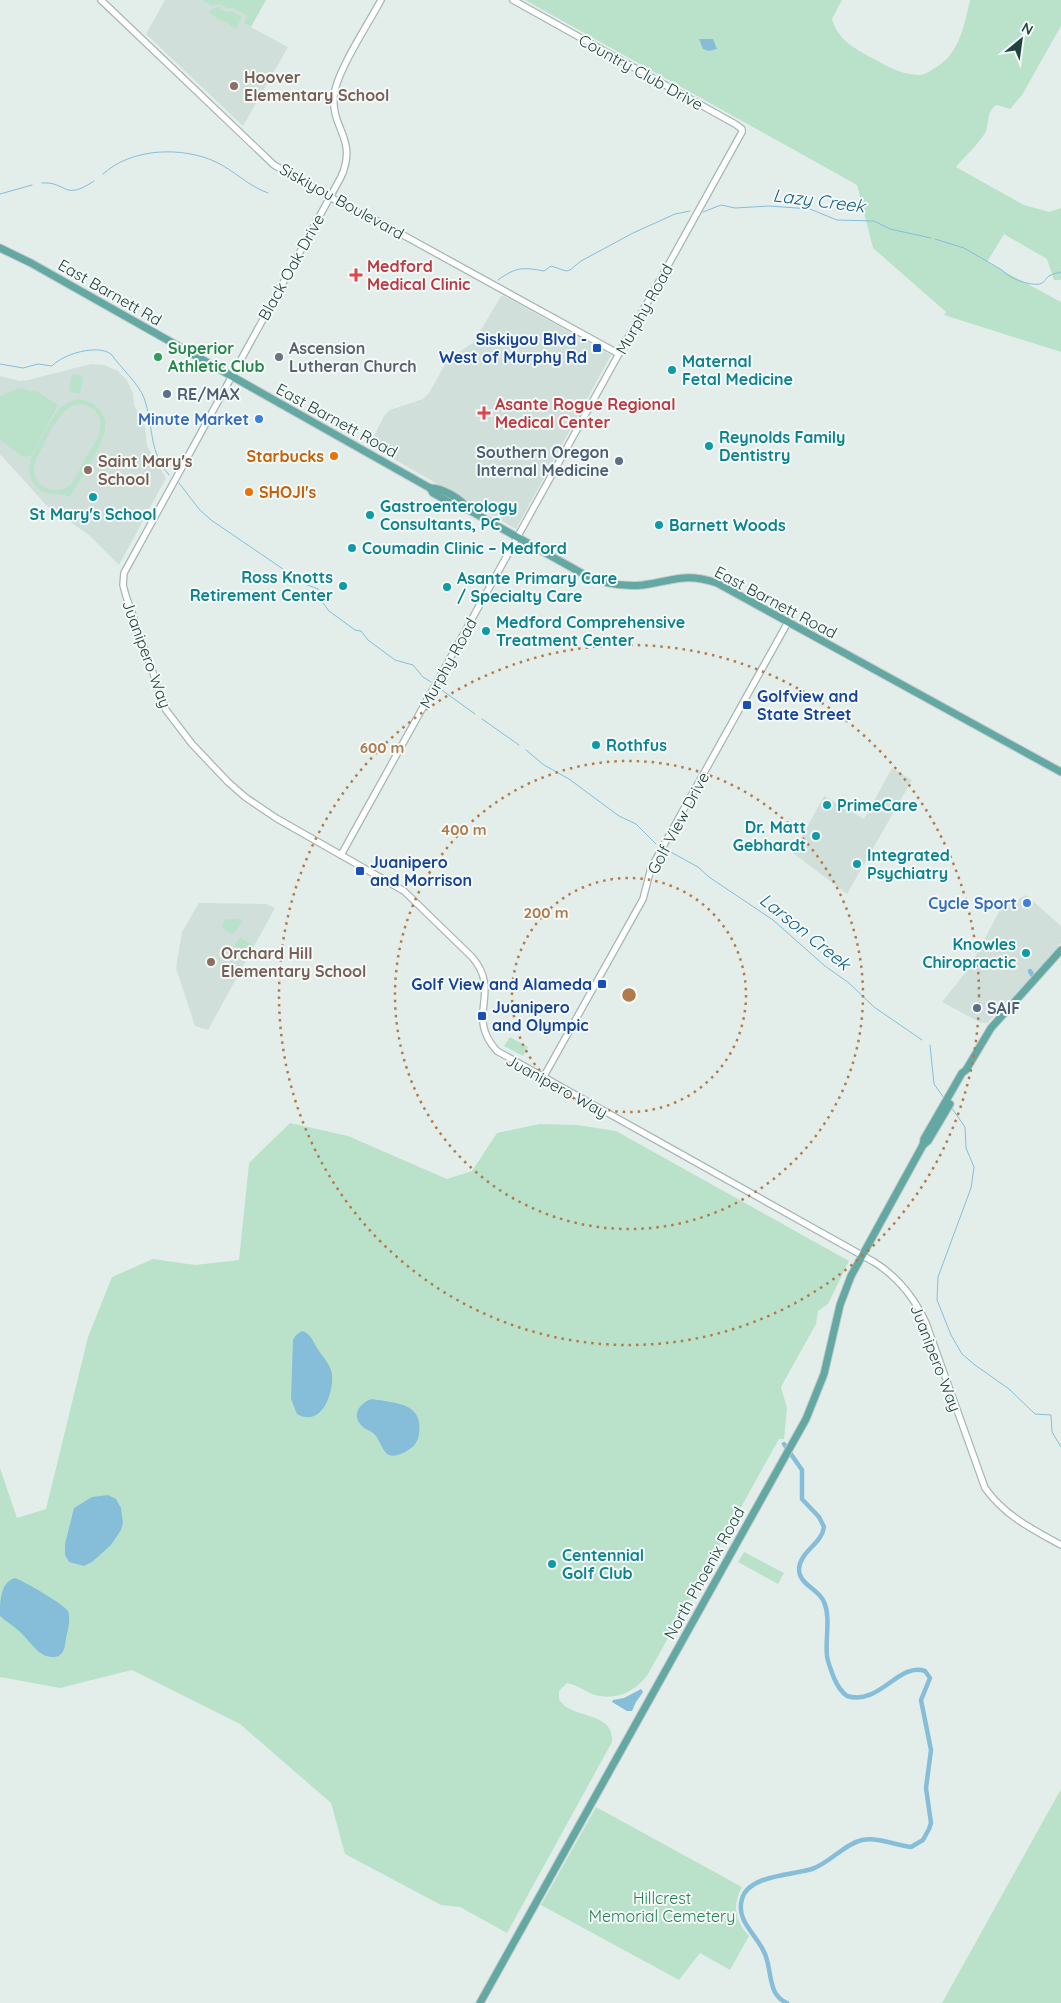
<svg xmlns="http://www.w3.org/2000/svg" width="1061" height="2003" font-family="Quicksand,sans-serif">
	<rect width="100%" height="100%" fill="#e3eeeb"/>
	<g fill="#d1dfdb">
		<polygon points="165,0 202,0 212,5 219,4 228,9 233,8 247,16 243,23 288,47 243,126 146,34"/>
		<polygon points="501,296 504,296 611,355 516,529 371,446 370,444 384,416 390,410 423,399 429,393 448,359 473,343"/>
		<polygon points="91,364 104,365 118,371 126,379 133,393 134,405 145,427 147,446 166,478 119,565 89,535 47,506 0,454 0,376 20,381 28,380"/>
		<polygon points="892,768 912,780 847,894 793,853 824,796 864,819"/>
		<polygon points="1026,895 1061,926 1061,943 1021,989 987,1023 981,1023 942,1002 969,968 1000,910"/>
		<polygon points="199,903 266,904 275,908 208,1030 195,1026 176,968 182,932"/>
	</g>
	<g fill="#bae2cb" fill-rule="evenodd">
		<polygon points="202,0 266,0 251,27 243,23 247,16 233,8 228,9 219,4 212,6"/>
		<path d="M525,0h317l-10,19c6,21 22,29 40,39 15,8 30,17 47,17 4,0 10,-3 14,-6 26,-13 31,-43 37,-69h91v26l-39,69 -12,14 -13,-4c-11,5 -7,19 -12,28 -7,12 -20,23 -29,34l68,38 25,7 12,-4v72h-7l-7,-21 -43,-25 -17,28 74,40v50l-117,-37 2,-3 -73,-64 -16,-63z"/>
		<polygon points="219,7 227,12 232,11 242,17 236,29 209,13 211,9"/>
		<polygon points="72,374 83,376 80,394 69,392"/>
		<polygon points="18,388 38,392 58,405 31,456 23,457 0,440 0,396"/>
		<path d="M78,399c16,1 30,14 27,31 -2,15 -27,52 -35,67 -12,-6 -25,1 -35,-12 -5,-6 -7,-15 -5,-22 2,-10 23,-48 30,-55 5,-5 11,-8 18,-9zM76,405c7,-1 13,0 18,5 16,15 -1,35 -9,49 -5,9 -9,21 -16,27 -9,6 -21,5 -29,-2 -6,-6 -7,-14 -5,-22 8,-16 23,-53 41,-57z"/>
		<polygon points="226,919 239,919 243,921 234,933 231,934 221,926"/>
		<polygon points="240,937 254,946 248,956 234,946"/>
		<polygon points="510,1037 528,1047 523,1056 504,1046"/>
		<path d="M290,1123l58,13 99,43 25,-8 25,-38 42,-9 38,1 39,6 233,130 -21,43 -10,7 -2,13 -35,63 6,21 -3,31h-5l-131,235c-12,18 -34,28 -56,20 -9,-4 -15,-9 -25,-11l-8,8v8c11,21 56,11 53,43l-105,191 -47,-26 -19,-2 -96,-51 -14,-51 -91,-79 -108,-54 -72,18 -60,-11v-209l17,50 29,-9 42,-172 24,-60 41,-18 42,6 44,-5 10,-97z"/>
		<polygon points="744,1552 784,1573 778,1584 738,1562"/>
		<polygon points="1061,1789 1061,2003 942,2003"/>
		<path d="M596,1807l146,80c-10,19 -7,33 7,49l-19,34 -30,-17 -21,27 -138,-75z"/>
	</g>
	<g fill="#86bed9">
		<polygon points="699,39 713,39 717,49 709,51 703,49"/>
		<path d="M302,1331c8,2 11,10 15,17 5,8 14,17 15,26 2,20 -11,54 -35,40l-6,-15 2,-59 3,-5z"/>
		<path d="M372,1399c22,4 52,3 47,35 -1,9 -7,15 -16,19 -22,10 -19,-11 -30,-20 -4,-3 -9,-4 -12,-8 -10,-11 0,-23 11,-26z"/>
		<polygon points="108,1495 116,1499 121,1508 123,1523 121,1530 111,1545 92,1562 84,1566 69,1562 65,1555 65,1544 74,1508 92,1497"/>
		<path d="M15,1578c7,2 50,27 53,33 3,8 0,19 -2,27 -1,8 -1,13 -7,18 -19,6 -28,-15 -40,-25 -6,-6 -13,-9 -19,-15 0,-14 0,-34 15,-38z"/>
		<polygon points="641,1689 643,1692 636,1702 632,1711 627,1711 612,1702 613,1700 624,1698"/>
	</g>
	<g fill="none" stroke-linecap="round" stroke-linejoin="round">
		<g stroke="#86bed9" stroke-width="1">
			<path d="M103,174c28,-26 79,-28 113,-12 19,9 32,24 52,31"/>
			<path d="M42,183c25,-2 21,19 52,-2"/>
			<polyline points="0,194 32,185"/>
			<polyline points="703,212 721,205 735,208 769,206 810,209 837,220 874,221 890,229 931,238"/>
			<path d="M935,239l29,9 38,22c6,8 27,16 38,14 5,-2 5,-5 9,-8 3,-2 8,-3 12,-4"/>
			<path d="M498,280c18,-13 24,-13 46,-9l7,-5 15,5 4,-1 11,-9 52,-28 42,-19 15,-3"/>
			<path d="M0,364l23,4 15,-4 14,2c11,-12 45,-22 59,-12 9,13 28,30 33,44 10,28 4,53 25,77"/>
			<polyline points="179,483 199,509 211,520 305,584 318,589 320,599 329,611 355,630 361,631 368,640 395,660 413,665 423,677 431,682"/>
			<polyline points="439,688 475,714"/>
			<polyline points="482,719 519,745"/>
			<polyline points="526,750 544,765 569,779 619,816 636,824 656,844"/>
			<polyline points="667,850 698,867 709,877 773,920 825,966 849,983 874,1007 922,1040"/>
			<polyline points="930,1045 934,1084 944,1098"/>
			<polyline points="951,1107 965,1127 966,1148 974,1167 971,1188 938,1277 937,1300 951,1335 962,1354 975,1365 1009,1389 1035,1414 1051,1415 1052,1432 1061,1447"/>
		</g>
		<g stroke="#86bed9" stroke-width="4.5">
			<polyline points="1030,971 1033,976"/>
			<path d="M784,1444l18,26v29l17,18 5,10c-2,17 -24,24 -25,42 0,16 20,20 25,33 7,16 1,36 3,54 1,7 4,14 7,22 3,7 6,13 13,18 33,10 51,-34 78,-25l5,7 -9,22 10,50 -5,38 5,35 -2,6 -6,11 -12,7c-16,-2 -33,-10 -49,-7 -18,4 -32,23 -50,29 -19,6 -64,6 -70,30 -7,24 18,37 24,58 6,16 2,38 21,46"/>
		</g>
		<defs>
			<g id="tertiary">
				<polyline points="101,0 274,165 351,209 374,219 619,354"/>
				<path d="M381,0c-12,23 -45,72 -47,96 -3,33 24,43 7,81l-217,396 -1,12 3,11 40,114 26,34 36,38 17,15 31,21 128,73 68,66c31,36 -8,58 25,94l377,211c24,15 40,35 52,61l59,165c20,28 47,41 76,57"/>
				<polyline points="341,855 742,132 742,129 735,124 513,0"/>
				<polyline points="543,1078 643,899 651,868 788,622"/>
			</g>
			<g id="primary">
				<path d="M0,248l31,15 399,225 3,5 29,16h5l118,66c19,9 38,12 58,10 32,-4 40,-13 74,-2l344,189"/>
				<path d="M430,488c10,-1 33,11 37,21"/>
				<polyline points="923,1145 928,1141 950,1104"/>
				<polyline points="480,2003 806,1419 824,1374 840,1305 851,1276 923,1145 924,1139 962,1073 966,1070 991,1028 1061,950"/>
			</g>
		</defs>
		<use href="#tertiary" stroke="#a5b7b4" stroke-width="8"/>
		<use href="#primary" stroke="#c1cac9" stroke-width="9"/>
		<use href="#tertiary" stroke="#fff" stroke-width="5.5"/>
		<use href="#primary" stroke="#63a8a2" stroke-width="7"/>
	</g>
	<g fill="none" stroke="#b17b4b" stroke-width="2.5" stroke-dasharray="2.5 5">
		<circle cx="629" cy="995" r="117"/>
		<circle cx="629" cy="995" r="234"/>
		<circle cx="629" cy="995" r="350"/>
	</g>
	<g fill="#8d6e63" stroke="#f4faf8" stroke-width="2">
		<circle cx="234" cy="86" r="5"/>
		<circle cx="88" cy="470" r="5"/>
		<circle cx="211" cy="962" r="5"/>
	</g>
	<g fill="#e0444e" stroke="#f4faf8" stroke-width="2">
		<path d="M353.5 267.5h5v5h5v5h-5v5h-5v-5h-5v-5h5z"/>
		<path d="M481.5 405.5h5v5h5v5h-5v5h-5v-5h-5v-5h5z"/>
	</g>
	<g fill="#1a4fb4" stroke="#f4faf8" stroke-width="2">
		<rect x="592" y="343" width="10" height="10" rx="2.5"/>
		<rect x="742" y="700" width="10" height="10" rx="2.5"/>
		<rect x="355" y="866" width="10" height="10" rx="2.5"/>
		<rect x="597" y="979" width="10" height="10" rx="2.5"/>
		<rect x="477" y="1011" width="10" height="10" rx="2.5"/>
	</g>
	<circle fill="#2e9e5b" stroke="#f4faf8" stroke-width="2" cx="158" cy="357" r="5"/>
	<circle fill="#6b7280" stroke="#f4faf8" stroke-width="2" cx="279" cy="357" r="5"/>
	<g fill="#0f9aa8" stroke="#f4faf8" stroke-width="2">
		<circle cx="672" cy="370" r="5"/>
		<circle cx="709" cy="446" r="5"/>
		<circle cx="93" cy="497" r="5"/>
		<circle cx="370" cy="515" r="5"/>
		<circle cx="659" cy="525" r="5"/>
		<circle cx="352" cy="548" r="5"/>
		<circle cx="343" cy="586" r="5"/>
		<circle cx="447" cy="587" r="5"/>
		<circle cx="486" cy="631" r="5"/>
		<circle cx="596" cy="745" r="5"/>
		<circle cx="827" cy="805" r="5"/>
		<circle cx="816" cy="836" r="5"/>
		<circle cx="857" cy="864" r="5"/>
		<circle cx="1026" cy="953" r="5"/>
		<circle cx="552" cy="1564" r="5"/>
	</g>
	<g fill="#5c6f8a" stroke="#f4faf8" stroke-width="2">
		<circle cx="167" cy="394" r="5"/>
		<circle cx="619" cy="461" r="5"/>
		<circle cx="977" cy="1008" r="5"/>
	</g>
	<g fill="#3f7fe0" stroke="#f4faf8" stroke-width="2">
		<circle cx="259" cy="419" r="5"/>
		<circle cx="1027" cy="903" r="5"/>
	</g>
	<g fill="#e8710a" stroke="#f4faf8" stroke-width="2">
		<circle cx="334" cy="456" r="5"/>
		<circle cx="249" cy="492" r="5"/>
	</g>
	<g text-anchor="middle" stroke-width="4" stroke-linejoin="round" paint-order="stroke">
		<g font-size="16" fill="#21423f" stroke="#f4faf8">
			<text transform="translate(641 72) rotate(29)" y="6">Country Club Drive</text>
			<text transform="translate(342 201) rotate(29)" y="6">Siskiyou Boulevard</text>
			<text transform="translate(291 267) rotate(-61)" y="6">Black Oak Drive</text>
			<text transform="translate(110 292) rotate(30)" y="6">East Barnett Rd</text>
			<text transform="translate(644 309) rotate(-61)" y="6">Murphy Road</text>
			<text transform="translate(337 420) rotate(29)" y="6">East Barnett Road</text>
			<text transform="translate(776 602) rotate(28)" y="6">East Barnett Road</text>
			<text transform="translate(147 654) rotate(70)" y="6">Juanipero Way</text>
			<text transform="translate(448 663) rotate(-61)" y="6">Murphy Road</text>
			<text transform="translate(678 823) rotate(-62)" y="6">Golf View Drive</text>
			<text transform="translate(557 1086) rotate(29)" y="6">Juanipero Way</text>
			<text transform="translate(936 1358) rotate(69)" y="6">Juanipero Way</text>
			<text transform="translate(704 1573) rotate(-61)" y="6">North Phoenix Road</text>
		</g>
		<g font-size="16" font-weight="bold" fill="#785e54" stroke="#f4faf8" text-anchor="start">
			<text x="244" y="83">Hoover<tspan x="244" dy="18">Elementary School</tspan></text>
			<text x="98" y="467">Saint Mary's<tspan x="98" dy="18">School</tspan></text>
			<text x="221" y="959">Orchard Hill<tspan x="221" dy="18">Elementary School</tspan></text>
		</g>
		<g font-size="16" font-weight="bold" fill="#be3a42" stroke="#f4faf8" text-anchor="start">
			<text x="367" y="272">Medford<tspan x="367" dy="18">Medical Clinic</tspan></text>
			<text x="495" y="410">Asante Rogue Regional<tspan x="495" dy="18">Medical Center</tspan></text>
		</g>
		<g font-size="16" font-weight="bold" fill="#164399" stroke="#f4faf8" text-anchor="start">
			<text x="587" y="345" text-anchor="end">Siskiyou Blvd -<tspan x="587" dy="18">West of Murphy Rd</tspan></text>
			<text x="757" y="702">Golfview and<tspan x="757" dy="18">State Street</tspan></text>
			<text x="370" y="868">Juanipero<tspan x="370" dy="18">and Morrison</tspan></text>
			<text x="592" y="990" text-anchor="end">Golf View and Alameda</text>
			<text x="492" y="1013">Juanipero<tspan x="492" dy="18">and Olympic</tspan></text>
		</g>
		<g font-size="16" font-weight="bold" fill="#27864d" stroke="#f4faf8" text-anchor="start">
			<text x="168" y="354">Superior<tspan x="168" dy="18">Athletic Club</tspan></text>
		</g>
		<g font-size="16" font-weight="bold" fill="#5b616d" stroke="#f4faf8" text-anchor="start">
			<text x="289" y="354">Ascension<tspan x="289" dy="18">Lutheran Church</tspan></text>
		</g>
		<g font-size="16" font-weight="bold" fill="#0d838f" stroke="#f4faf8" text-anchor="start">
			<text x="682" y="367">Maternal<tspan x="682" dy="18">Fetal Medicine</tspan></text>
			<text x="719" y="443">Reynolds Family<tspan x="719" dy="18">Dentistry</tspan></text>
			<text x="380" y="512">Gastroenterology<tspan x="380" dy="18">Consultants, PC</tspan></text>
			<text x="93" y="520" text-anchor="middle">St Mary's School</text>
			<text x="669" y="531">Barnett Woods</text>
			<text x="362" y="554">Coumadin Clinic – Medford</text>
			<text x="333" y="583" text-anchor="end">Ross Knotts<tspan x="333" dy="18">Retirement Center</tspan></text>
			<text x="457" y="584">Asante Primary Care<tspan x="457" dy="18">/ Specialty Care</tspan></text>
			<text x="496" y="628">Medford Comprehensive<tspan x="496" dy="18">Treatment Center</tspan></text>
			<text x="606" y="751">Rothfus</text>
			<text x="837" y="811">PrimeCare</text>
			<text x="806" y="833" text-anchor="end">Dr. Matt<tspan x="806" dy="18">Gebhardt</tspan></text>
			<text x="867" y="861">Integrated<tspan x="867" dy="18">Psychiatry</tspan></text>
			<text x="1016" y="950" text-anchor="end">Knowles<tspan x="1016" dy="18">Chiropractic</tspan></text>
			<text x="562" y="1561">Centennial<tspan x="562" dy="18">Golf Club</tspan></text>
		</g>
		<g font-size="16" font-weight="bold" fill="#4e5e75" stroke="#f4faf8" text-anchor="start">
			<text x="177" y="400">RE/MAX</text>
			<text x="609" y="458" text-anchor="end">Southern Oregon<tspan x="609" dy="18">Internal Medicine</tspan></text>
			<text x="987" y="1014">SAIF</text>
		</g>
		<g font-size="16" font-weight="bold" fill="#366cbe" stroke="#f4faf8" text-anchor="end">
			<text x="249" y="425">Minute Market</text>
			<text x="1017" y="909">Cycle Sport</text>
		</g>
		<g font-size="16" font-weight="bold" fill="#c56008" stroke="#f4faf8" text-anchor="end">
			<text x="324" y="462">Starbucks</text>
			<text x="259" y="498" text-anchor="start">SHOJI's</text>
		</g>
		<g font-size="16" fill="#267e57" stroke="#f4faf8">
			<text x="662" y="1904">Hillcrest<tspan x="662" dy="18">Memorial Cemetery</tspan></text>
		</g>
		<g font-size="18" font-style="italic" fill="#145f85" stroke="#f4faf8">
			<text transform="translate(819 201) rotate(7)" y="6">Lazy Creek</text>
			<text transform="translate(805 932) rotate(39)" y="6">Larson Creek</text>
		</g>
	</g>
	<circle cx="629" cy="995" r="8" fill="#b17b4b" stroke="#f4faf8" stroke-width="2.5"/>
	<g font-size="15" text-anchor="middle" font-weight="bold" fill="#b17b4b" stroke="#f4faf8" stroke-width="4" stroke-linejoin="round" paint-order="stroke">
		<text x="382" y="753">600 m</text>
		<text x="464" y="835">400 m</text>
		<text x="546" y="918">200 m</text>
	</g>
	<g transform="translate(1021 40) rotate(29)" stroke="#f4faf8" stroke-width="4" paint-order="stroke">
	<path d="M0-4L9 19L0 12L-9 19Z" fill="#21423f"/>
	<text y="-8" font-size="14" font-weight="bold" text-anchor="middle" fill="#21423f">N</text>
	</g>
</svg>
